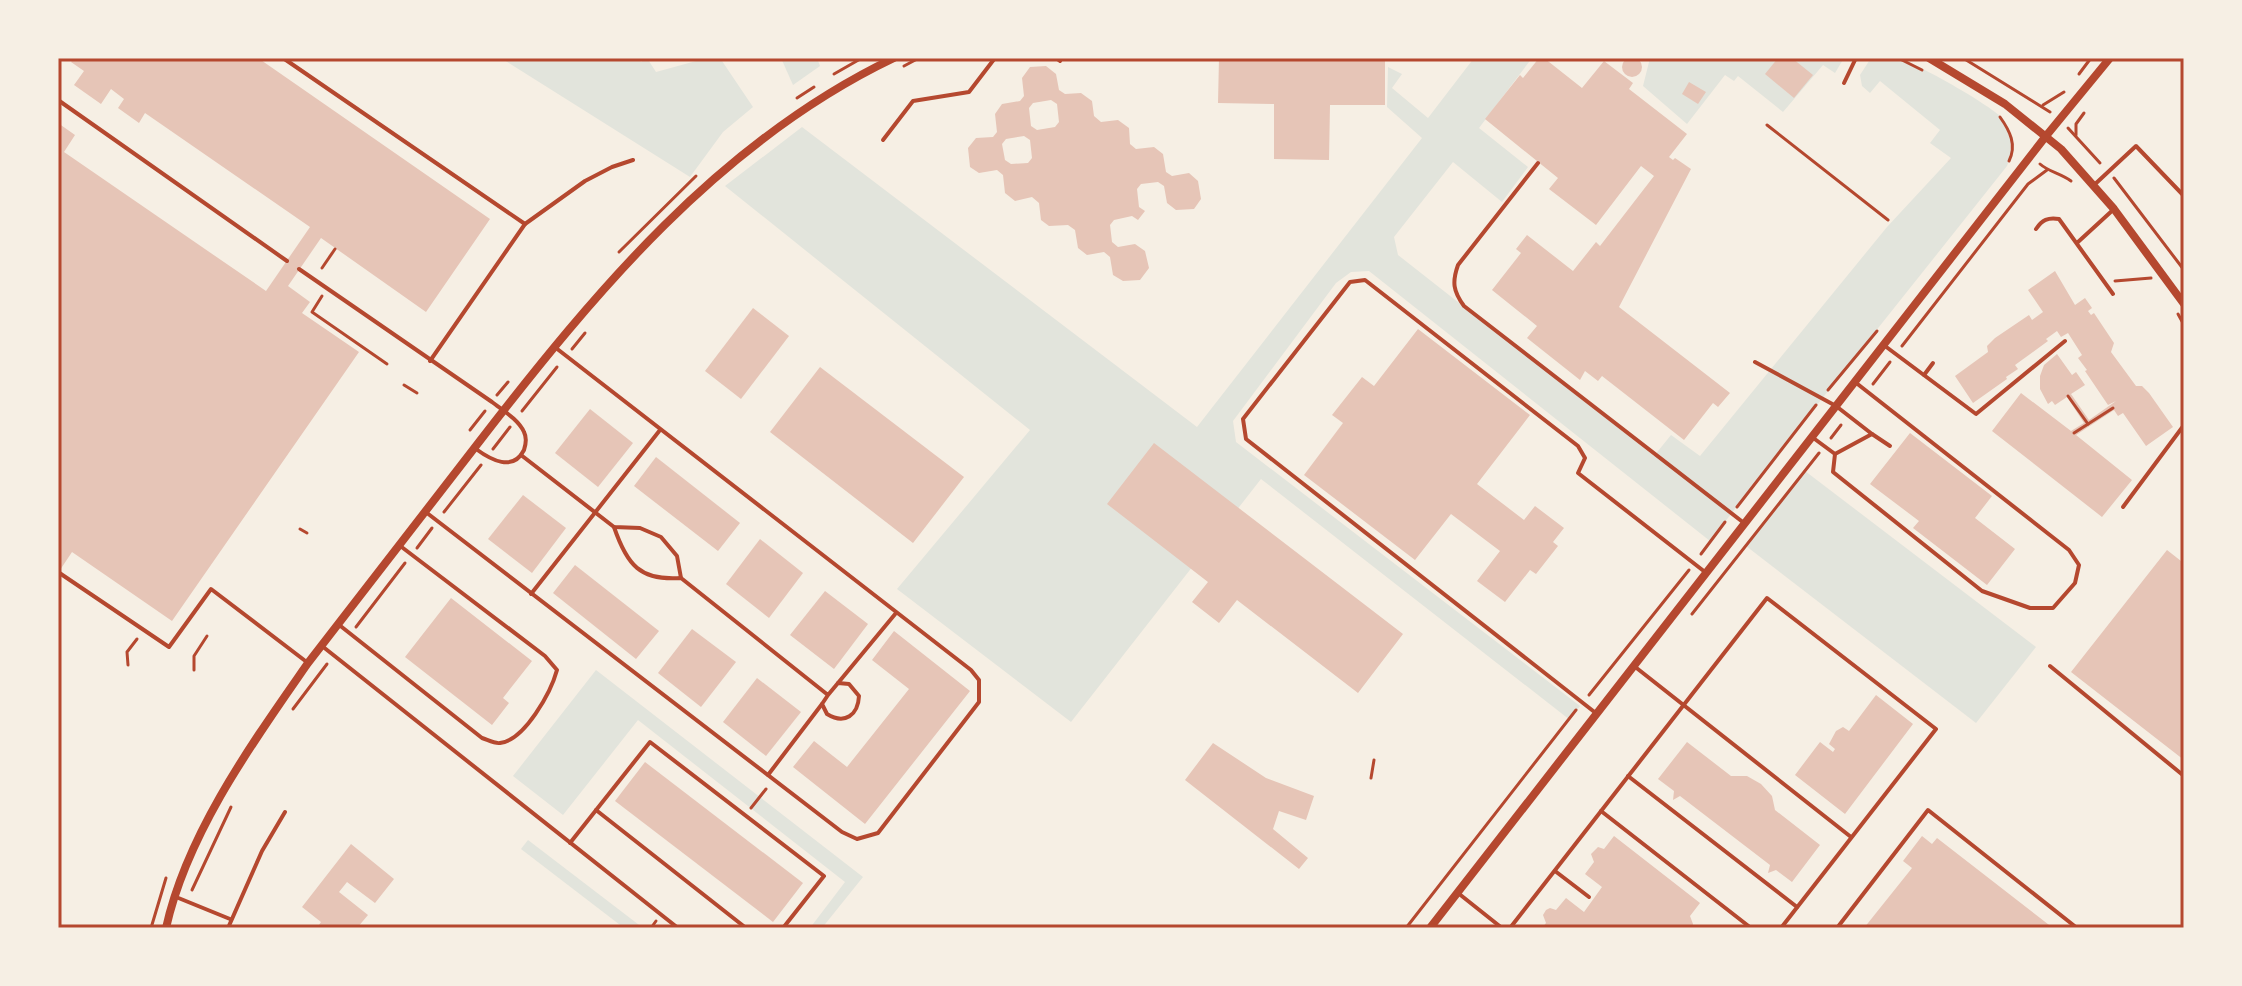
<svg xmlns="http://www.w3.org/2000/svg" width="2242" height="986" font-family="Quicksand,sans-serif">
	<rect width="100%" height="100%" fill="#f6efe4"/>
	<g fill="#e2e4dc">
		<polygon points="501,58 638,58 641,62 647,58 656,72 707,58 720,58 753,107 723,132 690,177"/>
		<polygon points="781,58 817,58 820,66 793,85"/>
		<path d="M1474,58h58l-53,70 49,39 -26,35 -49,-40 -59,75 4,18 256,201 17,-21 29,21 187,-229 64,-69 -21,-15 10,-13 -60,-49 -10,12 -8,-7 -2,-11 11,-17c8,0 17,-1 25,0 18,3 88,44 103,57 14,14 16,34 8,51 -99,125 -199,249 -297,375l-341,-270 -18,1 -15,11 -103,138 3,21 344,264 -10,14 -309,-241 -190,243 -174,-133 133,-159 -305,-244 77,-59 395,300 225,-289 -35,-31 1,-40 14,7 -10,14 36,30z"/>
		<polygon points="1650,58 1844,58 1835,73 1823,65 1783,112 1738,76 1734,81 1725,75 1687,124 1643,86"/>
		<polygon points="1805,471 2036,647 1976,723 1746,546"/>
		<polygon points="596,670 863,877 822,928 810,928 845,882 638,720 563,815 513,776"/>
		<polygon points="528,840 643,928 624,928 521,849"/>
	</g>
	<g fill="#e6c5b7" fill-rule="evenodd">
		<circle cx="1632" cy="67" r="10"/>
		<polygon points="74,58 258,58 490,219 426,312 321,238 288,286 310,302 302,313 359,352 172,621 72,552 58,573 58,123 75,135 64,152 266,291 310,227 145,113 139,123 118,108 124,99 111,89 101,104 74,85 84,71 71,62"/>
		<polygon points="1219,58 1385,58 1385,105 1330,105 1329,160 1274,159 1274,104 1218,103"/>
		<polygon points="1539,58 1544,58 1582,88 1604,61 1633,83 1629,89 1687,134 1669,157 1673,160 1675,158 1691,169 1619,307 1730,393 1718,407 1713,403 1684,440 1602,376 1598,381 1585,371 1580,380 1527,338 1537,326 1492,290 1521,253 1516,249 1527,235 1573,271 1596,242 1600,246 1654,176 1641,166 1596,225 1549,189 1558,178 1485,119 1520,75 1523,78"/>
		<polygon points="1778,58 1792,58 1813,75 1794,98 1765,74"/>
		<path d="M1046,66l10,8 3,16 6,4 16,-1 11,8 2,15 7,6 17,-2 11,8 1,16 6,5 18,-2 9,7 3,18 6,4 17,-3 9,8 3,18 -7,10 -18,1 -9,-7 -3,-17 -6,-4 -17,2 -4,5 2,18 6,4 -7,9 -6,-4 -18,4 -4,5 2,17 6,5 17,-3 10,7 4,17 -9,12 -17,1 -10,-6 -3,-18 -6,-5 -17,3 -9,-7 -3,-18 -7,-5 -19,1 -8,-6 -2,-17 -7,-6 -17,4 -10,-8 -2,-18 -6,-5 -18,3 -9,-6 -2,-19 8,-10 17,-1 4,-5 -2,-18 7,-10 18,-3 4,-5 -2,-18 8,-11zM1051,100l6,4 2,18 -4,5 -18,3 -6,-4 -2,-18 4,-5zM1024,136l6,4 2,18 -4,5 -17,1 -6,-4 -3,-16 4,-5z"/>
		<polygon points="1689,82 1706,92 1698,104 1682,94"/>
		<polygon points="2055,271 2075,305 2085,298 2092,308 2088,311 2091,315 2094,313 2114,343 2111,352 2136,386 2142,386 2149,393 2173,427 2146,446 2123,413 2118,416 2114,410 2076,435 2132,480 2102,517 1992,431 2021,393 2071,431 2084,423 2067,397 2055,405 2052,401 2048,404 2040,389 2040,376 2044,365 2057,354 2072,375 2076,372 2085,385 2071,394 2089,420 2116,401 2108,405 2085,371 2087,370 2078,358 2082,355 2068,333 2061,337 2057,331 2046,339 2048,341 2015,365 2018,369 2006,377 2007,379 1973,403 1955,376 1988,352 1987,346 1995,338 2029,315 2032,320 2043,312 2028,290"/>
		<polygon points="753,308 789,336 741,399 705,371"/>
		<polygon points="1418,329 1530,415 1477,484 1524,520 1535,506 1564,528 1553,542 1558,546 1536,574 1530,570 1505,602 1477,581 1500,551 1451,514 1415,560 1304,475 1343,423 1332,415 1362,377 1374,386"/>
		<polygon points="820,367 964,477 913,543 770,432"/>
		<polygon points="590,409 633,443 598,487 555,453"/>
		<polygon points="1910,433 1992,496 1975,518 2015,549 1987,585 1913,528 1919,521 1870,484"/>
		<polygon points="1154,443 1403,634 1358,693 1237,600 1219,623 1192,602 1208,582 1107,504"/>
		<polygon points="656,457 740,523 718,551 634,486"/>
		<polygon points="523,495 566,528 532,573 488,539"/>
		<polygon points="760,539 803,573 769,618 726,584"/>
		<polygon points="2167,550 2181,561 2184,555 2184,760 2071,672"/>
		<polygon points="575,565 659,631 636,659 553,593"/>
		<polygon points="825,591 868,624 834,669 790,635"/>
		<polygon points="451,598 532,661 503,698 509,703 492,725 405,657"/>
		<polygon points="692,629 736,662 701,707 658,673"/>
		<polygon points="894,631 970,691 865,824 793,767 814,741 847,767 909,689 872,660"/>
		<polygon points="757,678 801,712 766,756 723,722"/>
		<polygon points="1876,695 1913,724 1845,814 1795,775 1820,742 1833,752 1835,749 1829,744 1836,731 1843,727 1849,731"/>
		<polygon points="1687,742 1731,776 1747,776 1761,784 1772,796 1775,810 1820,845 1792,882 1776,870 1768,873 1770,865 1680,796 1673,800 1674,791 1658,779"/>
		<polygon points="1213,743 1266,778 1314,796 1306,820 1279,811 1273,829 1308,858 1299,869 1185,780"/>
		<polygon points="645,762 803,883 773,922 615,801"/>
		<polygon points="1614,836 1700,903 1690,916 1693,924 1692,928 1542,928 1546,923 1543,915 1546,910 1550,908 1556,910 1566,898 1584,912 1602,887 1585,874 1594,862 1591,854 1598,847 1604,849"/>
		<polygon points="1922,836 1932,844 1937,838 2053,928 1864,928 1912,868 1903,861"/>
		<polygon points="351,844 394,879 375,903 347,882 339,892 368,915 357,928 317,928 321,922 302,907"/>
	</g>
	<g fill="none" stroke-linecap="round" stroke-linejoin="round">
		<g stroke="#b5482f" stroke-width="3">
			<polyline points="1898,58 1922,70"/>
			<polyline points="1963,58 2050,112"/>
			<polyline points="904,66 919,58"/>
			<polyline points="834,74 862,58"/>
			<polyline points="2079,74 2091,58"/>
			<polyline points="797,98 814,87"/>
			<polyline points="2043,105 2064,92"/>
			<path d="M2000,117c10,14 17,28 9,44"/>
			<polyline points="1767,125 1888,220"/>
			<polyline points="2068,128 2100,163"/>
			<polyline points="2076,135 2076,124 2084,113"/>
			<path d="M2040,164c9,8 20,9 31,17"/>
			<polyline points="2114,178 2184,270"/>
			<polyline points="619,252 696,176"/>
			<polyline points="322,268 335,249"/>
			<polyline points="2115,281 2151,278"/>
			<polyline points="322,296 312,312 387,364"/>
			<polyline points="2178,314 2184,325"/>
			<polyline points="1902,346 2028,184 2047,170"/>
			<polyline points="572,349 585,333"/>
			<polyline points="1873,384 1890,362"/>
			<polyline points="404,385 417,393"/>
			<polyline points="1828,390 1877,331"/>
			<polyline points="497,395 508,382"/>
			<polyline points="2068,396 2088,424"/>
			<polyline points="522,411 557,367"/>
			<polyline points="470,430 485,411"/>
			<polyline points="2074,433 2113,408"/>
			<polyline points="1831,438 1841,425"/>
			<polyline points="493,449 510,427"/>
			<polyline points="1737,507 1816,405"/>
			<polyline points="444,512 481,465"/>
			<polyline points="300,529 307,533"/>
			<polyline points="417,548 432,528"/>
			<polyline points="1701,554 1725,522"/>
			<polyline points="1692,614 1819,453"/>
			<polyline points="356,627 405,563"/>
			<polyline points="128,665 127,652 137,639"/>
			<polyline points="194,670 194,656 207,636"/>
			<polyline points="1589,695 1689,570"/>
			<polyline points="293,709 327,664"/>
			<polyline points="1371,778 1374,760"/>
			<polyline points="751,808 766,789"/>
			<polyline points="192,890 231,807"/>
			<polyline points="151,928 166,878"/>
			<polyline points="651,928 656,921"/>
			<polyline points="1406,928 1576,710"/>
		</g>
		<g stroke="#b5482f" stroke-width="4">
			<polyline points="283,58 525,224"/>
			<polyline points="1023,58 1026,58"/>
			<polyline points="1056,58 1060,61 1062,58"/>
			<polyline points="1844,83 1856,58"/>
			<polyline points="58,100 287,261"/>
			<polyline points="883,140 913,101 969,92 995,58"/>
			<path d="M1538,163l-80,102c-6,17 -5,26 6,41l280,217"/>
			<polyline points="2093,186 2136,146 2184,196"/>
			<path d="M2036,229c6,-9 12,-12 23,-10l54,75"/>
			<polyline points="2078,242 2114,209"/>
			<path d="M299,269l193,133c10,8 26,17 32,30 3,6 2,12 0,18 -11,22 -33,10 -48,-1"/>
			<polyline points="1885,346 1976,414 2065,341"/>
			<polyline points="430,361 525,224 585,181 612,167 633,160"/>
			<polyline points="1755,362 1836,406 1872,434 1835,454 1833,472 1982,591 2030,608 2053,608 2075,583 2079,565 2069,550 1855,382"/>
			<polyline points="1924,375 1933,363"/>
			<polyline points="1872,434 1890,446"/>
			<polyline points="1812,437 1835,454"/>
			<polyline points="521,455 614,527 640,528 661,537 677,556 681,578"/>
			<polyline points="2123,507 2184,425"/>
			<polyline points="427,513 842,832 857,839 878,833 979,702 979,680 971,670 556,348"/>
			<path d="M614,527c13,38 26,54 67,51l147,117 -6,9 5,10c18,11 31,1 32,-18l-10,-12 -11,-1 -10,12"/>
			<polyline points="58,572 169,647 211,589 308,663"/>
			<polyline points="531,594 660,430"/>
			<path d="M338,624l144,114c6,2 13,6 18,5 25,-3 51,-51 57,-73l-12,-14 -146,-111"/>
			<polyline points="322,646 678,928"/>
			<polyline points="1634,666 1851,837"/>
			<polyline points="2050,666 2184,776"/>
			<polyline points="838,683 896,613"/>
			<polyline points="1597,714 1246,439 1243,419 1350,282 1365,280 1578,446 1585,458 1578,473 1705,572"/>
			<polyline points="768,775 822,704"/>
			<polyline points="1628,776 1797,907"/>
			<polyline points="596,810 746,928"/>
			<polyline points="1601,811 1751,928"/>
			<polyline points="570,843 650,742 824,876 783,928"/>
			<polyline points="1555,871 1589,897"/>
			<polyline points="1458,893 1502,928"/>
			<polyline points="176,897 230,919"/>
			<polyline points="228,928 262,851 285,812"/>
			<polyline points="1510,928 1767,598 1936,729 1781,928"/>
			<polyline points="1837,928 1928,810 2077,928"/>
		</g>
		<g stroke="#b5482f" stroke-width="8">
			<polyline points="1929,58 2005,104 2061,149 2114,209 2184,304"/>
			<path d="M166,928c21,-95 87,-186 142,-265 58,-74 114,-148 171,-221 116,-150 241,-301 415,-384"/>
			<polyline points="1430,928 2046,136 2110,58"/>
		</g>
	</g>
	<rect width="2242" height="986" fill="none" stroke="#f6efe4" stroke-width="120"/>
	<rect x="60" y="60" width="2122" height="866" fill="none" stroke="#b5482f" stroke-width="3"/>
</svg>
